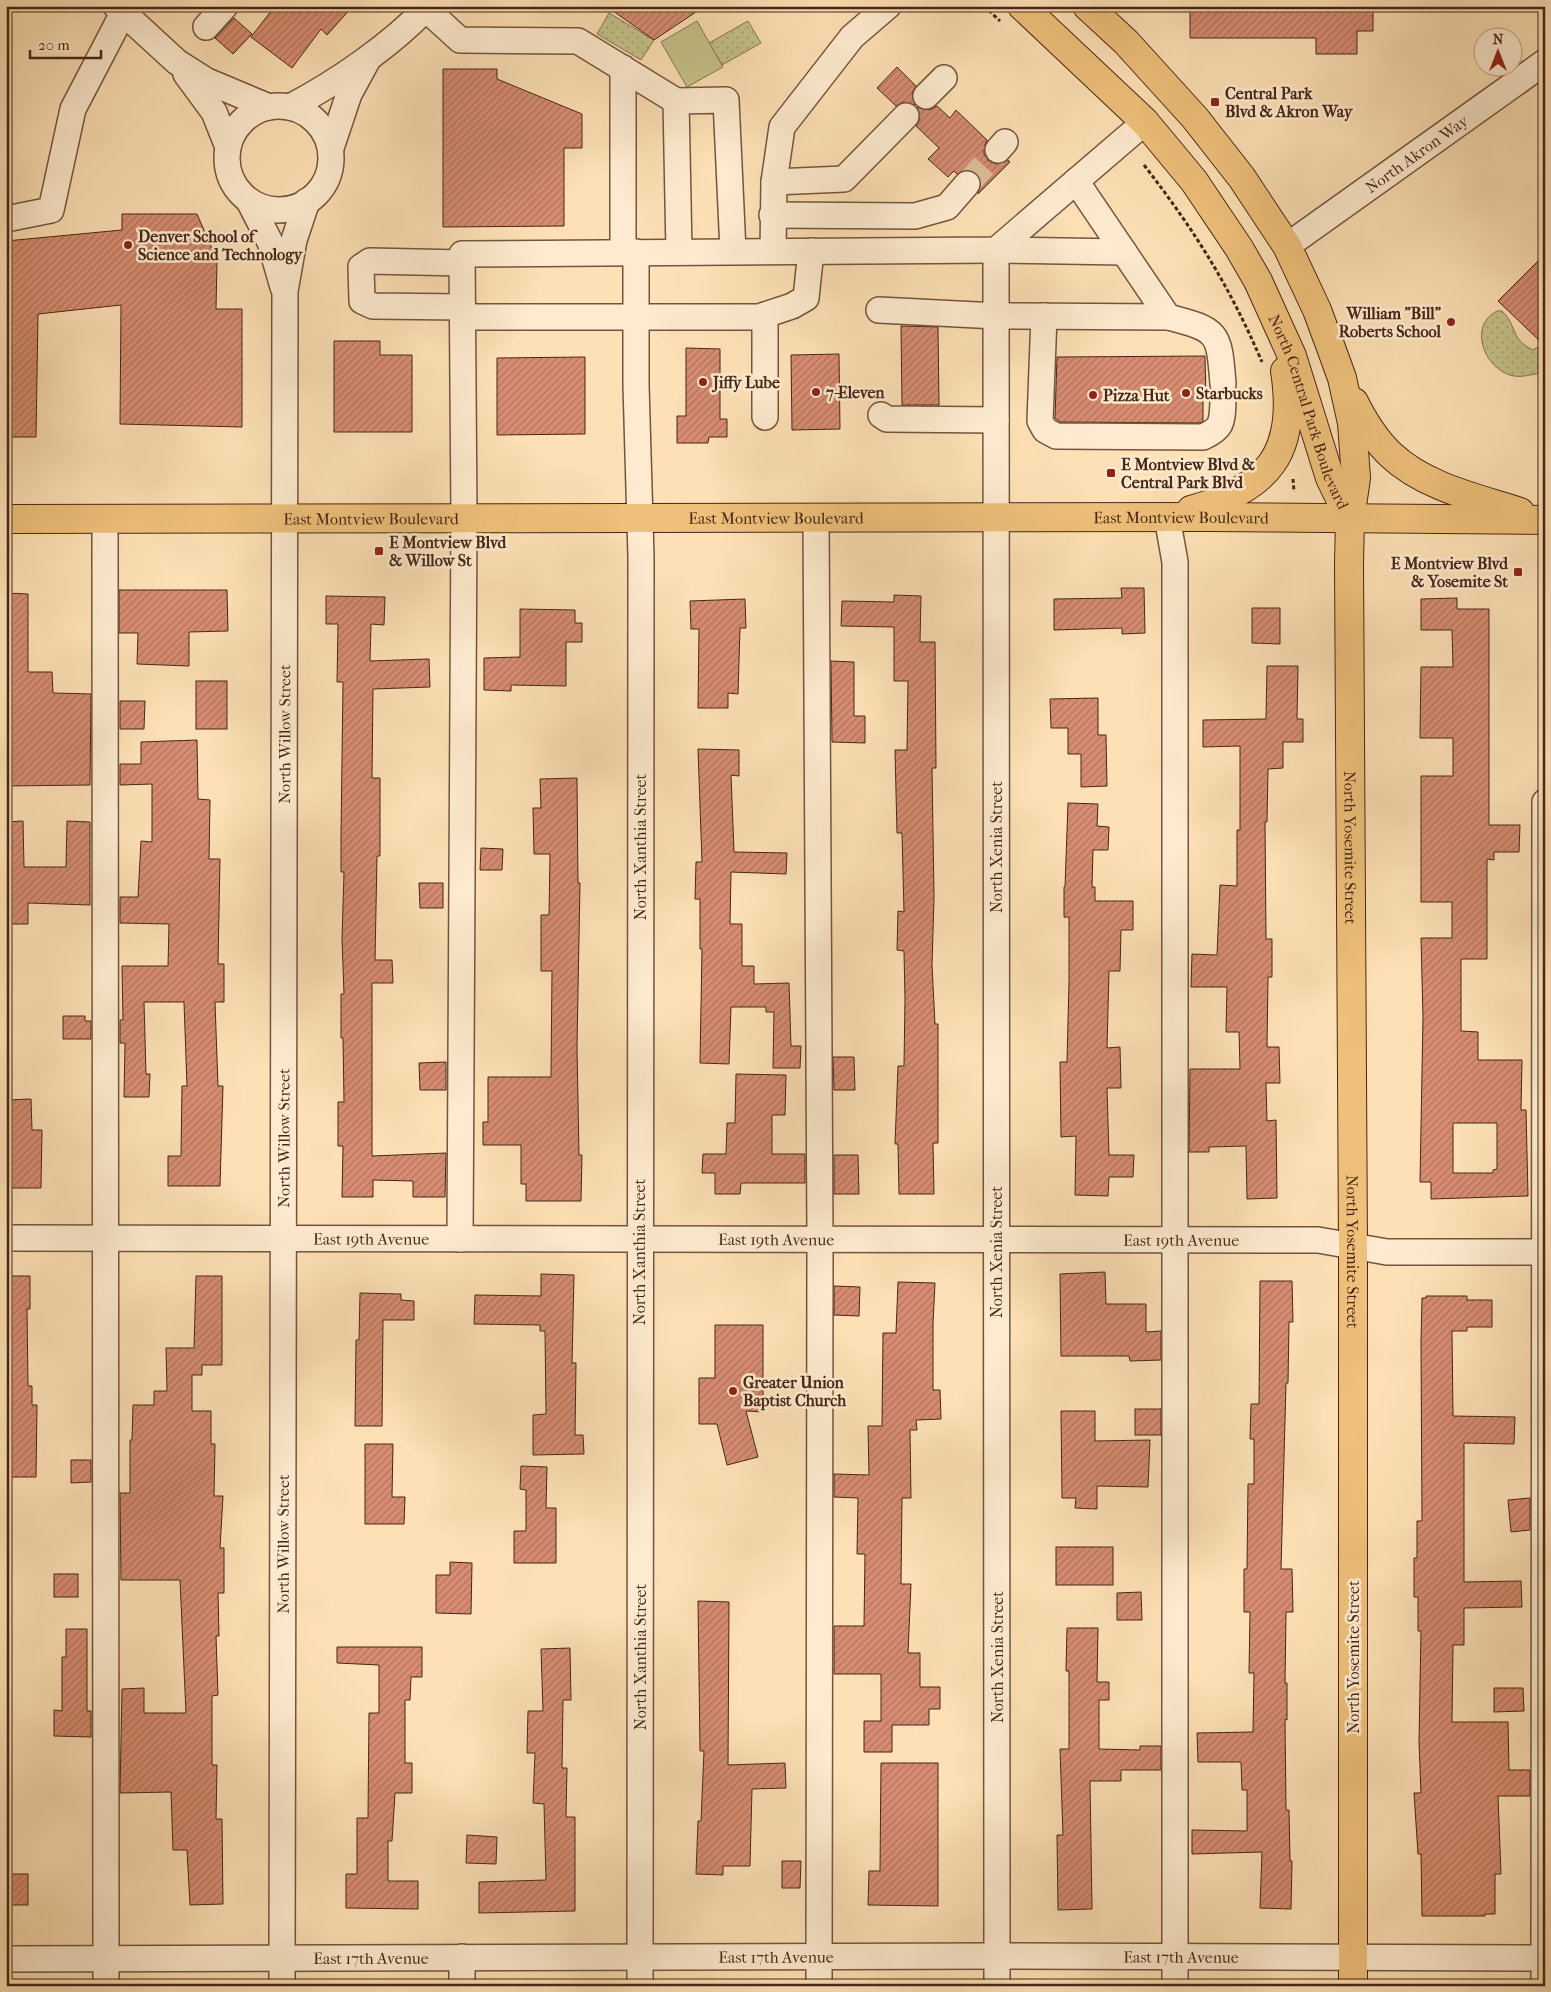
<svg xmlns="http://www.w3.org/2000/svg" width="1551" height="1992" font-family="'IM FELL French Canon',serif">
	<defs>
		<pattern id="park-dots" width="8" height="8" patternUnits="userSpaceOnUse" patternTransform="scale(1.25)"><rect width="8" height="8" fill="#c5c18a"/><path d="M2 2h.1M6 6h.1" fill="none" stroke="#a29d70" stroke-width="1.8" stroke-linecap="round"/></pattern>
		<pattern id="building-hatch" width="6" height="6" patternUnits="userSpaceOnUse" patternTransform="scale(1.25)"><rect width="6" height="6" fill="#d88d72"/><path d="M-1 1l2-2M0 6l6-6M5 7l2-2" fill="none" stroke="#b1735d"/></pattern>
	</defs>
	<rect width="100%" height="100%" fill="#fde0b5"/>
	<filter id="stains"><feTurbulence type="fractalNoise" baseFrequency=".004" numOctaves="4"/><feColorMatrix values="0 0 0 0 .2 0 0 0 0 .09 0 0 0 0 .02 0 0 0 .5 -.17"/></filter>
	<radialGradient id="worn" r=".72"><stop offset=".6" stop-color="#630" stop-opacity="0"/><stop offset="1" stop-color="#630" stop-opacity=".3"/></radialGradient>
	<g fill="url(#park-dots)" stroke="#867451">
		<polygon points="609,13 654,40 641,60 597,34"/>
		<polygon points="748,21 761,43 722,65 709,43"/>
		<path d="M1497,311h5c17,17 7,27 31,39l5,-3 7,7v19c-12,0 -23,6 -35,2 -26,-8 -42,-49 -13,-64z"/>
	</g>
	<polygon fill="#c5c18a" stroke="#867451" points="697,21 723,67 687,87 661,42"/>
	<g fill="url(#building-hatch)" stroke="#472618" fill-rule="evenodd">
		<polygon points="275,6 353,6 327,35 321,29 292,68 251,37"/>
		<polygon points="606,6 705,6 654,40"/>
		<polygon points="1190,6 1373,6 1373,31 1357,31 1357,54 1316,54 1316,38 1190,38"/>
		<polygon points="234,18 252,34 233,54 215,38"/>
		<polygon points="897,67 916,86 912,93 915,105 903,102 896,106 877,88"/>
		<polygon points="443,69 497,69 497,79 582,114 582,148 564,148 564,226 443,227"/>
		<polygon points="937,106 950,118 956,110 987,140 984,147 984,154 989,161 996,164 1008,160 1010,162 978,194 981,180 976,173 969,170 957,174 954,171 948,177 928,159 939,148 916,126 920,119 917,107 929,110"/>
		<polygon points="122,214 197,214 217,260 216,309 242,309 242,427 120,424 121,305 38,314 36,437 6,437 6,241 122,230"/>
		<polygon points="1545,254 1545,346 1498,301"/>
		<polygon points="901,326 938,327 939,405 902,405"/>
		<polygon points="334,341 380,341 380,355 412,355 412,432 334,432"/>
		<polygon points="686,348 720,349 720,419 727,419 727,437 709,437 708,443 677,443 677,416 686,416"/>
		<polygon points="839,354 840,429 792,430 791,355"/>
		<polygon points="1205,356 1206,398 1203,398 1203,421 1200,423 1060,422 1055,418 1057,357"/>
		<polygon points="585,357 585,434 497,435 497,358"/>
		<polygon points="1121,588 1144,588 1145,633 1122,634 1122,628 1054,630 1054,599 1122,598"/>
		<polygon points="119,590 227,590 228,631 189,632 189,666 137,664 138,633 119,633"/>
		<polygon points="6,593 28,594 28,672 52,672 53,693 91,694 90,785 6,786"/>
		<polygon points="894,595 921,596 920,642 935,642 936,768 932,768 934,897 932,965 935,1024 938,1024 938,1143 933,1143 934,1194 899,1194 898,1144 895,1144 898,1066 904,1066 905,999 904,951 897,950 898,911 904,912 902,833 897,833 895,750 907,750 908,681 894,681 894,627 841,626 842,601 894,602"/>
		<polygon points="326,596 385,597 384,625 371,624 370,661 429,659 430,687 373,689 372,778 380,778 380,856 377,856 375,960 392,960 393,983 372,983 372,1156 446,1153 445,1197 413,1197 413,1181 373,1180 373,1197 342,1197 343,1146 338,1146 338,1102 344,1102 343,1038 341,1038 341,994 344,994 342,939 344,872 341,872 341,836 343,682 337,682 338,624 326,624"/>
		<path d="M1457,598v11h32v216h31l-1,27h-25v8l-7,-1v100h-26v72l17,1v28h44l-1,50h5l2,86 -97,3v-17h-11l3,-165 -2,-79h31v-36h-31v-126h32v-38h-33l1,-71h32l-1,-37h-31v-31zM1453,1123h44v46l-4,1v3h-40z"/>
		<polygon points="745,599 746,628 740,628 738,694 728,693 728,708 698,708 699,629 691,629 690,601"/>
		<polygon points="1252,608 1280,608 1280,644 1252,643"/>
		<polygon points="520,609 575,610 575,623 582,623 582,642 566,642 566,686 511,685 511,691 484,690 484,658 520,657"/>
		<polygon points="831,661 854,662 854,716 865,716 865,743 832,742"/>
		<polygon points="1267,666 1298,666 1297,719 1303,719 1303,742 1283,742 1283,768 1268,769 1267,822 1265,822 1266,939 1272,939 1272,977 1268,977 1267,1047 1279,1047 1280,1083 1266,1083 1267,1121 1276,1120 1277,1198 1247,1199 1246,1146 1209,1147 1209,1152 1189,1152 1190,1069 1240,1069 1239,1032 1226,1032 1227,987 1191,987 1192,954 1217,955 1220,885 1237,886 1237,830 1240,830 1240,746 1203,747 1203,720 1266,719"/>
		<rect x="196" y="681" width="31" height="48"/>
		<polygon points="1098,698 1098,735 1106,735 1107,786 1081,787 1081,754 1068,754 1068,728 1051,728 1050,699"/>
		<polygon points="120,701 145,701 144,729 120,729"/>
		<polygon points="197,740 198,799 210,800 209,859 220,859 218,964 224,964 224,1002 215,1002 218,1086 223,1086 220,1186 168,1186 168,1156 181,1156 182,1086 187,1086 184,1002 144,1002 146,1074 150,1074 149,1097 124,1097 125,1043 120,1043 120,1020 123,1020 122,966 168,966 169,924 120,923 120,897 138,897 141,841 152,842 152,784 120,785 120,764 141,764 141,742"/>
		<polygon points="698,749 739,750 739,776 731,775 734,852 787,853 786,874 731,872 730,924 742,924 742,966 754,966 754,984 789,983 791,1046 801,1046 800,1068 773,1068 774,1012 766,1012 766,1007 731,1007 729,1064 700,1063 702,949 700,949 700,899 695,899 696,862 702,862"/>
		<polygon points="577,778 578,883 580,883 577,1047 579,1155 582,1155 581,1201 526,1201 526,1184 521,1184 521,1145 483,1145 483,1122 488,1122 488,1077 551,1077 552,971 541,971 541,915 549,915 550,854 534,854 533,808 541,808 540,779"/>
		<polygon points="1068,803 1098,804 1097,826 1109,827 1108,850 1093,850 1092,887 1095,887 1095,901 1133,901 1133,930 1121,930 1120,971 1109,971 1107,1048 1120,1047 1121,1088 1107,1088 1109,1155 1134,1155 1133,1177 1109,1177 1108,1196 1075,1195 1076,1136 1061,1137 1060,1062 1067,1062 1069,982 1069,917 1064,917 1064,887 1065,887"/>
		<polygon points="23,821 24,867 66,867 67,821 90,822 90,905 28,903 28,924 6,924 6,822"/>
		<polygon points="481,848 503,849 502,870 480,870"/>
		<polygon points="419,883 443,883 443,908 420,908"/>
		<polygon points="63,1016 85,1016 85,1021 91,1021 91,1039 63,1039"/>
		<polygon points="833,1057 854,1057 855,1090 834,1090"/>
		<polygon points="446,1062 446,1090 420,1090 419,1063"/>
		<polygon points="736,1074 786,1075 785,1115 772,1115 772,1154 805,1154 805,1183 741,1183 740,1194 715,1194 715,1173 702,1173 703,1154 726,1154 727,1123 735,1123"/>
		<polygon points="31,1099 32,1130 42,1130 41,1188 6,1188 6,1100"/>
		<polygon points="834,1155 858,1155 859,1194 834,1194"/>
		<polygon points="1105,1272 1106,1304 1146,1304 1146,1332 1161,1331 1161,1360 1130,1361 1129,1356 1061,1356 1060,1274"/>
		<polygon points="541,1274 574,1275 572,1363 576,1363 575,1435 583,1435 584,1454 533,1455 533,1415 546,1414 545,1331 540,1331 540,1325 474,1324 475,1295 541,1296"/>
		<polygon points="6,1276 30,1276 30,1309 27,1309 28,1386 32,1386 32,1405 37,1405 36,1477 6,1477"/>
		<polygon points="196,1276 222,1276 222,1365 202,1365 202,1375 192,1375 192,1411 211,1411 211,1444 215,1444 214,1496 223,1496 220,1548 224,1548 224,1593 218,1593 219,1636 216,1636 218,1695 212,1696 212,1765 217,1765 216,1819 222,1819 223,1904 190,1905 187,1850 173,1850 171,1792 120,1793 122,1689 144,1688 144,1713 186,1713 180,1580 121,1580 120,1493 130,1493 130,1440 132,1440 133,1405 154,1405 154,1391 167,1391 166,1348 194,1348"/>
		<polygon points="1260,1281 1292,1281 1293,1322 1289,1322 1288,1383 1286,1383 1281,1569 1292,1569 1293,1612 1286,1612 1285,1683 1287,1683 1287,1720 1285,1719 1286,1810 1289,1810 1290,1861 1292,1861 1291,1909 1260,1908 1262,1852 1192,1854 1192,1830 1247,1831 1247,1790 1242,1790 1241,1762 1198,1762 1197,1733 1253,1732 1254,1673 1249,1673 1250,1612 1244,1612 1244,1569 1247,1569 1248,1484 1254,1484 1254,1439 1250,1439 1251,1404 1259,1404"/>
		<polygon points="898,1282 935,1283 933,1323 933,1390 940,1390 941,1419 916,1420 917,1430 910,1430 911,1498 902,1498 901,1584 911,1584 908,1653 920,1653 920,1687 940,1687 940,1709 929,1709 929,1725 892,1725 892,1752 864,1752 864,1721 881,1721 881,1674 834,1674 834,1626 864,1626 865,1554 857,1554 858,1498 834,1497 834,1474 869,1475 868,1426 882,1426 883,1333 896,1333"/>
		<polygon points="834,1286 860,1287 859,1316 834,1315"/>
		<polygon points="360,1293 401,1294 401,1300 414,1301 414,1320 383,1320 382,1426 355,1426 356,1340 359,1340"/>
		<polygon points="1426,1296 1467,1296 1467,1300 1492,1300 1492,1327 1467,1327 1467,1331 1452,1331 1453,1416 1515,1417 1514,1444 1464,1443 1464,1582 1521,1581 1522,1607 1464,1608 1464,1645 1453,1645 1452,1722 1508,1722 1509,1770 1530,1770 1530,1796 1498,1796 1501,1874 1495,1874 1495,1914 1485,1914 1485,1916 1422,1916 1421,1854 1418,1854 1414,1793 1421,1793 1419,1742 1421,1631 1418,1631 1418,1597 1414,1597 1414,1558 1417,1558 1417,1521 1422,1521 1421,1342 1422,1298 1426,1298"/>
		<polygon points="715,1325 763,1325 763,1412 746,1411 758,1457 727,1465 717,1424 699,1424 699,1378 715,1378"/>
		<rect x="1135" y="1409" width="26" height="26"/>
		<polygon points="1061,1411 1095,1411 1095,1441 1150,1440 1148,1487 1097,1486 1097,1509 1075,1508 1076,1498 1062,1498"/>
		<polygon points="365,1444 393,1444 392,1497 405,1497 404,1524 365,1524"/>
		<polygon points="71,1460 91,1460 91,1482 71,1483"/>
		<polygon points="521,1466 547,1467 546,1508 556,1508 556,1563 514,1563 514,1531 526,1531 526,1490 520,1489"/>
		<polygon points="1530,1498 1530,1530 1511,1532 1508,1500"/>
		<rect x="1056" y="1547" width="57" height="38"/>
		<polygon points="450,1562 472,1563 471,1614 436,1613 436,1575 450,1575"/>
		<rect x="54" y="1574" width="24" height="23"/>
		<polygon points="1141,1592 1142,1620 1117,1620 1117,1593"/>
		<polygon points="698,1601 729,1602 728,1765 785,1763 786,1788 752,1789 750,1866 723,1866 723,1875 696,1874 698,1821 701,1821 704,1751 700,1751"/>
		<polygon points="1067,1628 1098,1628 1097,1682 1109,1682 1109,1700 1099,1700 1099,1749 1140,1750 1140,1746 1161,1746 1161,1770 1121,1770 1121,1781 1090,1781 1092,1909 1058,1910 1057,1835 1063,1835 1060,1749 1069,1749 1069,1671 1066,1671"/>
		<polygon points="66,1629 87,1629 87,1711 91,1711 91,1737 54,1736 54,1710 62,1711 62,1657 66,1657"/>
		<polygon points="337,1647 422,1647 422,1677 411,1677 410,1700 405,1700 405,1763 412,1763 412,1793 395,1793 392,1841 388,1841 388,1881 418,1881 418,1909 346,1908 346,1874 357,1874 357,1818 368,1818 369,1713 379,1713 379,1665 337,1663"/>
		<polygon points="570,1648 571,1700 563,1700 562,1768 567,1768 566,1817 575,1817 575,1911 479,1913 479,1882 546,1880 544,1804 533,1803 535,1753 527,1753 528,1711 543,1711 541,1649"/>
		<polygon points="1494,1688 1523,1688 1524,1711 1494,1712"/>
		<polygon points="881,1763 938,1763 938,1906 868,1905 869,1871 880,1871"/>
		<polygon points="467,1835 497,1837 496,1864 466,1863"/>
		<polygon points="782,1861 801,1861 800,1888 782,1888"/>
		<rect x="6" y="1874" width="22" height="31"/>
	</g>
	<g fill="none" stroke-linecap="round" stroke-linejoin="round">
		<polyline stroke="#d9bb96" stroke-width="25" stroke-dasharray="25 12" stroke-linecap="butt" points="967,184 998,150"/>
		<defs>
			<g id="minor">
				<polyline points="116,6 177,62 207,81 269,107"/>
				<polyline points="426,9 460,40 578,41 676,101 726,100 733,251"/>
				<polyline points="206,27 225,6"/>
				<polyline points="623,68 623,252"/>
				<polyline points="186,74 214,112 228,147"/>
				<polyline points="926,96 944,78"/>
				<polyline points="676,101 679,252"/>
				<circle cx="279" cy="158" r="52"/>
				<path d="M290,107c46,-24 103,-63 138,-101"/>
				<polyline points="331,148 349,94 367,61"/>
				<polyline points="998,150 1005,142"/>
				<polyline points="774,182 844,179 906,116"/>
				<polyline points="249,201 270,242 283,287"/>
				<polyline points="772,215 915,216 947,207 967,184"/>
				<polyline points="6,219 51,210 73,109 123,13"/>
				<path id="s1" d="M1287,246l258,-184"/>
				<polyline points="773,251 774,182 782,127 852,37 888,6"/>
				<polyline points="636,252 636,385 641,557 640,1986"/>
				<polyline points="462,263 370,261 361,267 362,301 373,306 463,307"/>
				<polyline points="879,310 997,316 1168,317 1076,181"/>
				<polyline points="765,315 765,417"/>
				<path d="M1044,316l-4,105 5,9 11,6 147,1c20,-9 19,-15 20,-36"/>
				<polyline points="463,317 759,317 792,306 806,298 811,251"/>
				<path d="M1168,317c51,13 51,15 55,67"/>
				<polyline points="881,415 887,419 996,420"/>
				<polyline points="816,517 820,1238 819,1986"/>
				<polyline points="1167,517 1175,562 1175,1986"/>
				<polyline points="105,519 106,1986"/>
				<path id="s2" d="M6,1238l1312,2 69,12h158"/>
				<polyline points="460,1239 464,518 462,254 996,250 1145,122"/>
				<path id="s3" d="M6,1959l991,-3 548,2"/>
				<path id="s4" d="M282,1986l3,-1695 9,-51 13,-39"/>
				<polyline points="462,1986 462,1957"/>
				<polyline points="997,1986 996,250 1124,252"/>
				<polyline points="1544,1986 1545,802"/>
			</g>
			<g id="major">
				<path id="s5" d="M1022,6l123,116 49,59 45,67 19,33 34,75 38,122 20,41"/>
				<path id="s6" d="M1087,6l39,36 69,76 47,60 45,68 30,64 13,35 12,33 10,45 4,55 -6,41 -1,44 4,684v739"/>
				<path d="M1354,402c10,20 21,38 37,53 34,32 86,43 129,57"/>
				<path d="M1191,510c77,-22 107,-56 94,-139"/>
				<path id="s7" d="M6,519l1201,-2 338,3"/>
			</g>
		</defs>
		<use href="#minor" stroke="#74543f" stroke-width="28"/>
		<use href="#major" stroke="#472618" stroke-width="30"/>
		<g stroke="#472618" stroke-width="3" stroke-dasharray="4 2.5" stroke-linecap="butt">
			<polyline points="984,6 1000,21"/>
			<path d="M1144,165c51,66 85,120 118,197"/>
			<polyline points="1293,479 1294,492"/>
		</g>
		<use href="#minor" stroke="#feebcf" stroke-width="25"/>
		<use href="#major" stroke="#eec07a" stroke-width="28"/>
	</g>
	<g fill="#8f2418" stroke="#feebcf" stroke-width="2">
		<rect x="1210" y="97" width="10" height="10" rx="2.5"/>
		<circle cx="128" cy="245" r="5"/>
		<circle cx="1451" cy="322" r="5"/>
		<circle cx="703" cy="382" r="5"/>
		<circle cx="816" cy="392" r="5"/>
		<circle cx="1186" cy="393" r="5"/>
		<circle cx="1093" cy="395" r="5"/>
		<rect x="1106" y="468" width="10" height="10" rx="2.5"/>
		<rect x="374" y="546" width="10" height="10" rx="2.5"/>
		<rect x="1513" y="567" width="10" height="10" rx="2.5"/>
		<circle cx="733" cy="1391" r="5"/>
	</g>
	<g text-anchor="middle" stroke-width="5" stroke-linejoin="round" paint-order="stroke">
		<g font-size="16" font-weight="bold" fill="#472618" stroke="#feebcf" text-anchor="start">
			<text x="1225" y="99">Central Park<tspan x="1225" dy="18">Blvd &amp; Akron Way</tspan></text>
			<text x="138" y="242">Denver School of<tspan x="138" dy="18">Science and Technology</tspan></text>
			<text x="1441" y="319" text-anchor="end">William "Bill"<tspan x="1441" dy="18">Roberts School</tspan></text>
			<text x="713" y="388">Jiffy Lube</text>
			<text x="826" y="398">7-Eleven</text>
			<text x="1196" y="399">Starbucks</text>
			<text x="1103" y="401">Pizza Hut</text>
			<text x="1121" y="470">E Montview Blvd &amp;<tspan x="1121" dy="18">Central Park Blvd</tspan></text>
			<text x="389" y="548">E Montview Blvd<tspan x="389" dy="18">&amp; Willow St</tspan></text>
			<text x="1508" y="569" text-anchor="end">E Montview Blvd<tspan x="1508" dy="18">&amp; Yosemite St</tspan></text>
			<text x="743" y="1388">Greater Union<tspan x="743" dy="18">Baptist Church</tspan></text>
		</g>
		<g font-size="16" fill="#472618" stroke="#feebcf">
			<text dy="6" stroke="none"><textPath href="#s1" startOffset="159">North Akron Way</textPath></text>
			<text dy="6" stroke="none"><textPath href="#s5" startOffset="505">North Central Park Boulevard</textPath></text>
			<text dy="6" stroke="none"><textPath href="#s7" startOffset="365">East Montview Boulevard</textPath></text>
			<text dy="6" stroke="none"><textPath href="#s7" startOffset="770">East Montview Boulevard</textPath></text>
			<text dy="6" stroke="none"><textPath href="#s7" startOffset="1175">East Montview Boulevard</textPath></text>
			<text dy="6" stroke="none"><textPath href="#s4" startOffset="1252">North Willow Street</textPath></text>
			<text transform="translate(640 847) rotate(-90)" y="6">North Xanthia Street</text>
			<text transform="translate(996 847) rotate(-90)" y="6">North Xenia Street</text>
			<text dy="6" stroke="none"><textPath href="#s6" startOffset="928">North Yosemite Street</textPath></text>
			<text dy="6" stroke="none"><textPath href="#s4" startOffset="848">North Willow Street</textPath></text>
			<text dy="6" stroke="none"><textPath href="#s2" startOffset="770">East 19th Avenue</textPath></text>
			<text dy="6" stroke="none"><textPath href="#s2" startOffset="365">East 19th Avenue</textPath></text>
			<text dy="6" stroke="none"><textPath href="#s2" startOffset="1175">East 19th Avenue</textPath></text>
			<text transform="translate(639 1252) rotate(-90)" y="6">North Xanthia Street</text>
			<text transform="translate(996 1252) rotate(-90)" y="6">North Xenia Street</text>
			<text dy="6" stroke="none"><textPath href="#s6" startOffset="1332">North Yosemite Street</textPath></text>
			<text dy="6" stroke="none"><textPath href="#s4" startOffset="442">North Willow Street</textPath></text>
			<text transform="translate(640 1657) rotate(-90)" y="6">North Xanthia Street</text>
			<text transform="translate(997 1657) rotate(-90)" y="6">North Xenia Street</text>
			<text transform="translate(1353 1657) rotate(-90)" y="6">North Yosemite Street</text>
			<text dy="6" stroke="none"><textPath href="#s3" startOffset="770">East 17th Avenue</textPath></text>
			<text dy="6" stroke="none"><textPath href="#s3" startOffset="365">East 17th Avenue</textPath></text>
			<text dy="6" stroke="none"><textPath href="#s3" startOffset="1175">East 17th Avenue</textPath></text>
		</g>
	</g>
	<rect width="1551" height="1992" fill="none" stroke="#fde0b5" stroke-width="25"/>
	<rect x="8" y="8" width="1536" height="1977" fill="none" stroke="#472618" stroke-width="2.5"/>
	<rect x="12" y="12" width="1526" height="1967" fill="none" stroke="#472618"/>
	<g transform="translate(1498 52)"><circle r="24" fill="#feebcf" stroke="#b59c86"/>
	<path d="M0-4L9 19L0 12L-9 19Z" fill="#8f2418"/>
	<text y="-8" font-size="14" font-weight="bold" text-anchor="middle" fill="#472618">N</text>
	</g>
	<path d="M30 50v8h71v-8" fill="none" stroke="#472618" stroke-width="2.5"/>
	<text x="38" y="50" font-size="15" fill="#472618" stroke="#feebcf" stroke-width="4" paint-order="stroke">20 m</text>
	<rect width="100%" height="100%" filter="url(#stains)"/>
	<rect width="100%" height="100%" fill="url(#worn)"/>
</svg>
